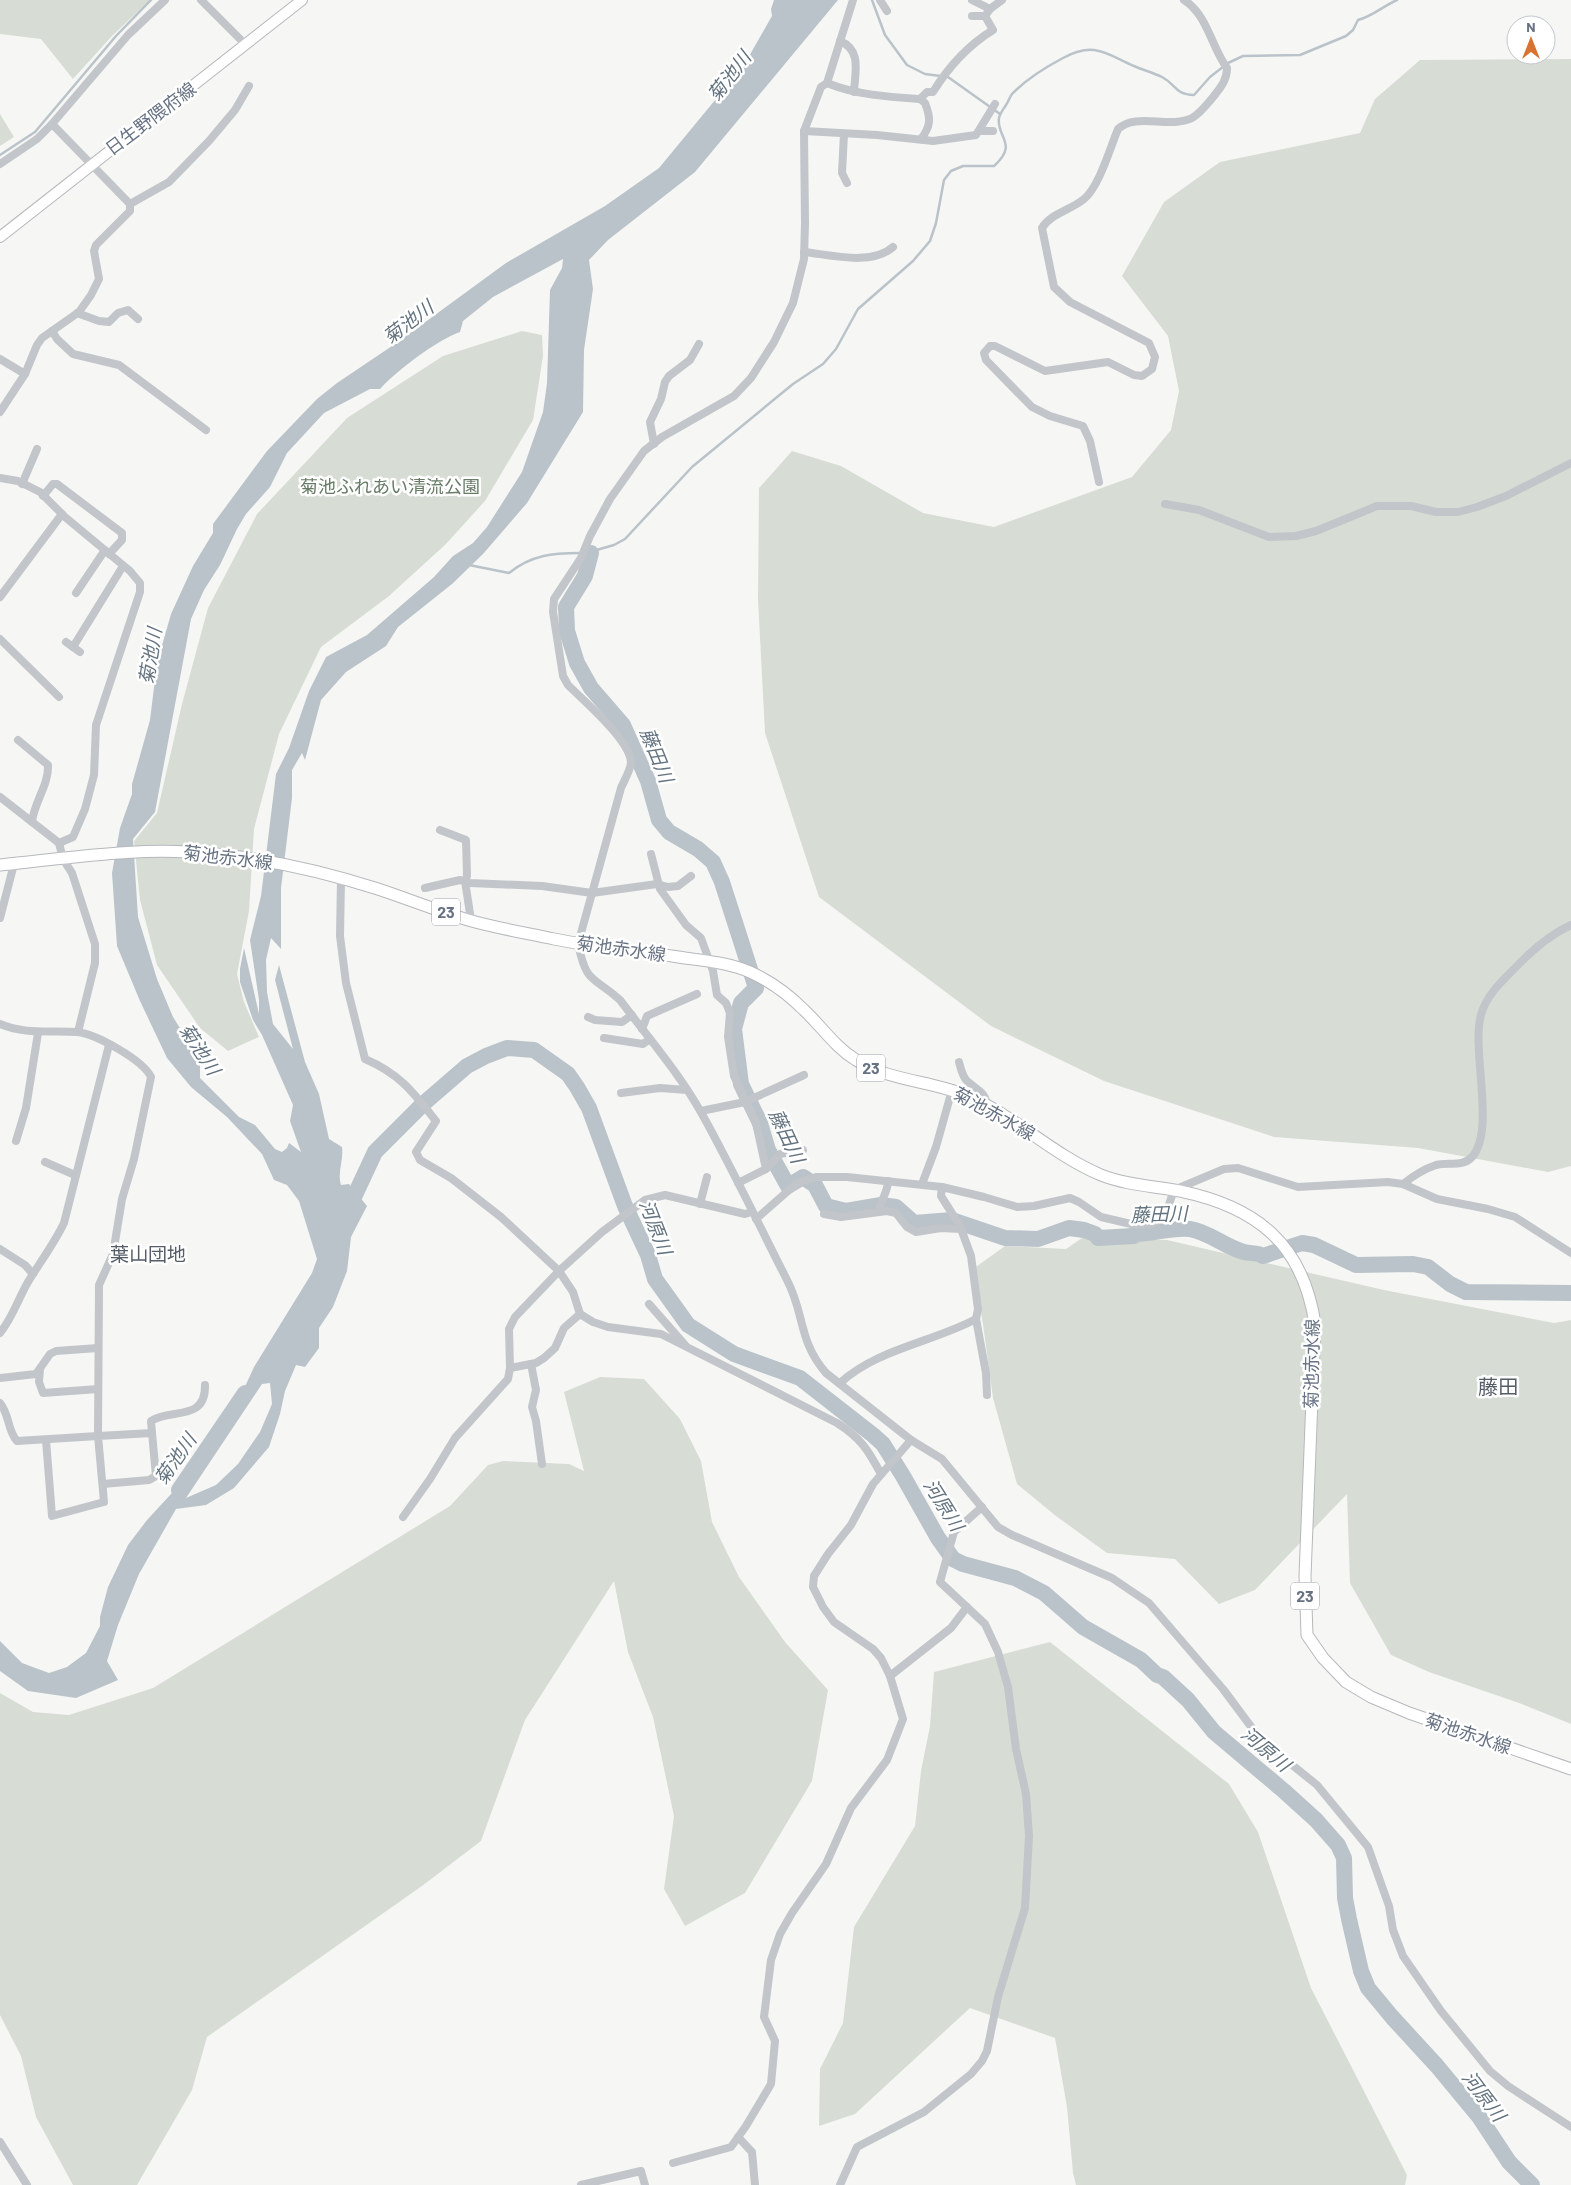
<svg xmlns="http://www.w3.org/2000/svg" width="1571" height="2185" font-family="Barlow,'Noto Sans JP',sans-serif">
	<rect width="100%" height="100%" fill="#f6f7f4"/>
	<g fill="#d7ddd5">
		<polygon points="0,0 150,0 112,36 73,79 41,39 0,34"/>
		<polygon points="1571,59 1571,1166 1548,1172 1418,1148 1274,1137 1104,1081 991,1026 819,897 765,733 758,599 759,488 792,451 841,466 923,513 994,527 1132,477 1171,430 1179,391 1168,336 1122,276 1164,202 1220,162 1360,133 1375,99 1420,60"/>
		<polygon points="0,114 14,137 0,146"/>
		<polygon points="522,331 542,335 543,356 533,420 485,501 446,544 389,596 321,647 279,734 254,829 249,911 237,974 244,1002 259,1037 228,1051 200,1028 157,965 140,900 134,841 157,813 182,704 208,608 257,514 347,418 443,356"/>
		<polygon points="1082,1238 1167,1240 1384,1290 1554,1323 1571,1320 1571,1724 1519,1703 1429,1672 1391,1655 1350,1583 1347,1494 1255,1590 1219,1604 1175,1559 1107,1553 1056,1516 1017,1484 993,1398 983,1324 973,1269 1005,1246 1066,1249"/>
		<polygon points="600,1377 644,1379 680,1419 701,1461 712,1522 739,1577 785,1642 828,1690 812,1781 745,1893 685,1926 664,1889 674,1816 653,1717 628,1652 614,1581 525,1720 481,1841 422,1886 207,2037 192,2090 137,2185 73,2185 36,2117 21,2056 0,2015 0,1693 33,1712 69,1715 153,1688 450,1506 488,1465 503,1461 569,1464 584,1471 564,1392"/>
		<polygon points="1050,1642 1229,1784 1258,1832 1311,1988 1407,2175 1405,2185 1076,2185 1073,2173 1067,2107 1055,2038 970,2008 855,2114 819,2126 820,2069 843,2023 854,1927 915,1826 921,1771 930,1726 934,1672"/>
	</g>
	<path fill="#bac3c9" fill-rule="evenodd" d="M774,0h64l-143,172 -87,68 -19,20 4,29 -9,61 -1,62 -56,91 -44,51 -31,30 -54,43 -12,19 -40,26 -25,28 -16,60 -3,-7 -10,17v28l-11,90v61l-10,-11 -5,22 1,32 6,32 20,25 -18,-69 4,-15 26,97 14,32 10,45 13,8c2,13 -5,25 -1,38l8,-1 18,22 -16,31 -4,34 -14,36 -14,21v20l-14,19 -9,-2 -11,26 -5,23 -11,33 -35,41 -28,17 -30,4 -37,65 -21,51 -11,36 11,19 -42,18 -48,-7 -28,-20v-30l22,22 27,10 18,-6 19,-14 14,-27v-9l8,-30 20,-42 19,-25 73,-79 34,-74 58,-94 5,-14 -18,-58 -12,-16 -13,-5 -12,-26 -35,-37 -36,-30 -24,-29 -27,-57 -23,-55 -5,-73 8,-45 12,-34v-10l18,-64 7,-57 14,-49 22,-48 20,-33v-9l54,-73 50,-52 20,-16 61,-41 108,-79 99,-57 54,-38 85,-103 28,-49 -1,-7zM563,259l-1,9 -12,22 -3,93 -4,29 -21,60 -35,55 -14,16 -20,13 -19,21 -67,58 -41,22 -17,34 -20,57 -13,26 -15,122 -11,44 9,60v14l-15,-66 -4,21v13l13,38 9,15 31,70 -3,16 11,31 -12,-9 -2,5 -5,4 -7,-3 -20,-24 -16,-8 -39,-39v-18l-27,-43 -16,-38 -19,-62 -5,-78 22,-27 36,-193 13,-29 16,-25 17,-36 9,-15 24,-27 17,-34 37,-40 46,-24h10c16,-18 57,-49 80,-57l3,-11 30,-24zM270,1383l2,21 -12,28 -22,32 -22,21 -30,13 76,-114z"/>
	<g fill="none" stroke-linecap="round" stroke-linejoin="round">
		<g stroke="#bac3c9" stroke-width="2.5">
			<polyline points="872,0 885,35 907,65 925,74 948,77 1000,114"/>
			<polyline points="0,155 35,132 116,36 151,0"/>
			<path d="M586,553l28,-8 11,-6 67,-72 101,-83 30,-20 13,-15 22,-40 55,-48 17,-20 6,-18 8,-43 7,-9 12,-5h31c25,-22 2,-29 5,-48 1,-5 4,-8 7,-13 3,-4 4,-10 8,-13 14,-14 32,-25 49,-34 32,-17 43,-4 71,8 9,4 20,7 28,11 15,8 12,17 32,18l16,-18 18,-14 15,-7 57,-1 46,-19 7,-6 5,-10c15,-4 25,-14 39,-20"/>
			<path d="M469,565l40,8c22,-18 44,-20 71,-20"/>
		</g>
		<g stroke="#bac3c9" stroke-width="16">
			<path d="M591,553l-6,23 -19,31 1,24 10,32 14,25 32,37 25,56 11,39 10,12 29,17 15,13 9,20 34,106 -15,15 -7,26 7,55 19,39 8,27 20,36 15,-9 12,8 11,21 20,5 35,-6 15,2 18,16 38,-3 53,18 33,1 31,-11 15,2 11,4 3,4 36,-2 1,-2c18,0 36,-7 55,-5 19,3 35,18 54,23 7,2 13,0 19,4l39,-13 12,2 42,20 57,-1 15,3 22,17 16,8 105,1"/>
			<polyline points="347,1212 375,1152 423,1104 467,1066 486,1056 507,1048 534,1050 568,1074 577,1087 589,1108 625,1206 648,1255 655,1279 688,1325 734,1354 800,1378 873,1435 883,1444 903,1476 938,1538 953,1559 963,1564 1015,1578 1044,1593 1083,1627 1141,1660 1157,1675 1163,1677 1188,1700 1214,1732 1284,1791 1316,1820 1338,1845 1344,1858 1345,1898 1349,1919 1361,1971 1368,1988 1392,2017 1437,2066 1480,2118 1509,2162 1532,2185"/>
			<polyline points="179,1490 245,1393"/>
		</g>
		<defs>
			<polyline id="secondary" points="0,237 302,0"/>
			<path id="primary" d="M0,865c70,-7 142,-19 213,-11 55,5 112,18 165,35 30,10 60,22 90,31 28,8 58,13 86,19 44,9 88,12 131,19 22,3 45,5 65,14 20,9 38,22 54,38 18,17 31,37 52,50 32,21 77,21 112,36 47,20 85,59 133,79 25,10 52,11 79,16 77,16 123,53 135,133l-10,252 2,59 16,23 23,24 25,15 38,16 162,56"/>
		</defs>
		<use href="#secondary" stroke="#b5b8bd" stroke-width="12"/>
		<use href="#primary" stroke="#b5b8bd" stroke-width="13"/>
		<g stroke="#c2c5c9" stroke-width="8">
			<polyline points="201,0 246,45"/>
			<path d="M853,0l-26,83 -6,4 -17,44 1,92 -1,36 -11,44 -19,39 -23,36 -17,18 -72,41 -18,14 -34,48 -20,37 -9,22 -27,41 -1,13 10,64 5,9c16,16 63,56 63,78 -1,8 -7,18 -10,25l-43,156c9,41 14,31 42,56 28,37 59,73 82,114 30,54 57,111 85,166 18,34 11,61 39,93l85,67 31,19 56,68 14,8 100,43 37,25 74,86 38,51 56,45 51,62 21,59 4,24 10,26 38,55 49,60 18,15 63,41"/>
			<polyline points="880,0 887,11"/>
			<polyline points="972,0 990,9"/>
			<polyline points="972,16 985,16"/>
			<path d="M840,41c22,9 15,31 14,51"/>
			<path d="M827,83c29,12 62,14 93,16l7,-7h6c16,-26 34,-46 60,-62l-8,-14 5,-7 12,-9"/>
			<path d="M920,99l5,4c6,15 6,23 -4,36"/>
			<polyline points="52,124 130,204"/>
			<polyline points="804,131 877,135 933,141 976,135 995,104"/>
			<polyline points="980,131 993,131"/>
			<polyline points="844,134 842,173 847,183"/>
			<polyline points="0,164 37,139 52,124 128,35 165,0"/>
			<polyline points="130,204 169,182 209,141 235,110 249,86"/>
			<path d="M804,252c27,3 68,14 89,-5"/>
			<polyline points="77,313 99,321 109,322 118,313 128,310 138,319"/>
			<polyline points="52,331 57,339 73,354 119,365 206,430"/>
			<polyline points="0,359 25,374"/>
			<polyline points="0,412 25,374 37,345 42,338 79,312 91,295 99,279 94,251 96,245 130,211 130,204"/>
			<polyline points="654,444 650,422 661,399 665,382 669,376 690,360 699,344"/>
			<polyline points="0,478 18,481 40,492 65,517 130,571 140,583 140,592 96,725 94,775 85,809 73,837 59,843"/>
			<path d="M1099,482l-9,-41 -7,-15 -33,-10 -18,-9 -46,-47 -2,-7 6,-7h5l50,25 63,-9 26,13 8,1 10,-7 3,-12 -6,-14 -79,-41 -16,-15 -12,-59c8,-14 29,-18 42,-29 15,-12 26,-51 34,-70 18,-17 51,0 74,-11 9,-5 16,-15 22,-22 7,-9 13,-16 13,-28 -15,-20 -20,-54 -43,-68"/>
			<polyline points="22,484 37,449"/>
			<polyline points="43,496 53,484 57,484 122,533 122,540 109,554"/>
			<polyline points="1165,504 1199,510 1269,537 1296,536 1316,531 1377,506 1411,506 1436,512 1458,512 1477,507 1506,496 1571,463"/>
			<polyline points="76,593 105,550"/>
			<polyline points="0,597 62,514"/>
			<polyline points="0,639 59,697"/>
			<polyline points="66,642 80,652"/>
			<polyline points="73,647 123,566"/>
			<path d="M18,740l30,25c1,20 -14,37 -16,57"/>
			<polyline points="0,797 59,843 63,859 72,873 95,944 95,963 78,1032"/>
			<polyline points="440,830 466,840 467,876 465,881 471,920"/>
			<polyline points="651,854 660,889 686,925 701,938 713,971 717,995 726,1003 730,1013 728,1037 734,1076 756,1123 766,1169 738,1183"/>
			<path d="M341,879l-1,57 6,47 19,76c35,15 48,33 71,62l-20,31 4,8 31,18 50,39 58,54 14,21 7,22 13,8 15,5 53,7 176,89c24,15 31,27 44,51"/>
			<polyline points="425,888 460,880 470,883 542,886 592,893 657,884 668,887 678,886 691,876"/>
			<polyline points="0,918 14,864"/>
			<polyline points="588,1017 595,1020 622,1022 632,1015"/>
			<path d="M0,1024c25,11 51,6 77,8 19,2 66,28 74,45l-17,82 -12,40 -9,55 -14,31 -1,151 -81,5c-10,-11 -7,-26 -17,-38"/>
			<polyline points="642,1029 647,1016 697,994"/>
			<polyline points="604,1038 643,1044 650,1039"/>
			<path d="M959,1062c2,7 3,14 8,19 10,9 19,11 20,25"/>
			<polyline points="621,1093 660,1088 687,1090"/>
			<polyline points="701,1111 745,1102 804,1075"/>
			<polyline points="16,1141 26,1108 38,1033"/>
			<polyline points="45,1162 75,1175"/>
			<polyline points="766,1169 780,1154 803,1150"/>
			<polyline points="922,1184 936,1147 952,1090"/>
			<path d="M1403,1184c10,-8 21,-15 33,-19 12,-3 27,2 36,-8 24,-27 -1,-107 9,-142 5,-19 20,-33 33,-46 16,-17 35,-34 57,-44"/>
			<polyline points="942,1187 941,1196 960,1226 971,1256 978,1309 976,1319 986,1373 987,1395"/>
			<polyline points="700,1204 707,1177"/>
			<path d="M879,1211c2,-12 9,-19 9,-30"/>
			<polyline points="824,1214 841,1217 887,1211 896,1213 907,1227 916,1232 941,1228 961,1229"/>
			<polyline points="756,1219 797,1183 816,1177 847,1177 942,1187 984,1197 1017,1207 1034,1206 1070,1198 1079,1202 1101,1217 1131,1224 1150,1225 1165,1216 1174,1190 1224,1169 1238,1168 1298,1187 1388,1182 1403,1184 1437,1199 1488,1209 1515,1217 1571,1253"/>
			<polyline points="0,1249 25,1265 33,1274"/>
			<polyline points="649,1304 685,1345"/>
			<path d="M0,1333c13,-16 18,-34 28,-51 12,-20 26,-38 36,-59l45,-178"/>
			<polyline points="531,1364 536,1390 532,1407 536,1421 542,1464"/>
			<polyline points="510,1368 536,1363 544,1358 555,1348 564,1328 580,1314"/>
			<polyline points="40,1369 39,1382 43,1393 98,1389"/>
			<polyline points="0,1378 36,1374 50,1354 56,1351 98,1348"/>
			<path d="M840,1383c37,-34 93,-41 136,-64"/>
			<path d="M46,1440l6,76 52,-14 -6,-66 54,-3 -1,-12c19,-13 55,1 54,-36"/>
			<polyline points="103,1484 149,1480 156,1476 152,1433"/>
			<polyline points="403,1517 430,1479 455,1438 508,1379 510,1368 509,1329 515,1317 559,1271 602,1232 645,1200 665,1195 745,1214 752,1212"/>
			<polyline points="890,1676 951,1628 967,1607"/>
			<polyline points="738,2137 752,2152 755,2185"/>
			<polyline points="0,2142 27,2185"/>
			<polyline points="673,2163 731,2147 746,2126 771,2084 775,2041 764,2017 771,1960 780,1934 792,1913 826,1864 851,1808 887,1760 903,1719 890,1676 881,1658 873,1649 834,1622 823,1607 813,1587 814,1576 828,1554 851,1525 873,1484 911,1440"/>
			<polyline points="581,2185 641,2171 645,2185"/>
			<polyline points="840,2185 857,2147 924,2112 971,2074 982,2061 987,2051 998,1997 1025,1908 1029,1836 1026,1794 1016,1749 1008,1687 998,1652 985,1624 940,1582 954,1532 982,1507"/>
		</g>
		<use href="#secondary" stroke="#fff" stroke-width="10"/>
		<use href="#primary" stroke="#fff" stroke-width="11"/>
	</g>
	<g text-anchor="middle" stroke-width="5" stroke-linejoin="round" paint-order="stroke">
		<g fill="#fff" stroke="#959ca8" stroke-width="1">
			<rect x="432" y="898.5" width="28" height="27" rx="4"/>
			<rect x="857" y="1054.5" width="28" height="27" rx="4"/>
			<rect x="1291" y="1582.5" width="28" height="27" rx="4"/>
		</g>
		<g font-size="16" font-weight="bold" fill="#677283">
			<text x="446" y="918">23</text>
			<text x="871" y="1074">23</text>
			<text x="1305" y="1602">23</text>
		</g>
		<g font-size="18" fill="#677283" stroke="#fff">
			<text transform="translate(151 119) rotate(-37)" y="6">日生野隈府線</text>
			<text transform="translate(228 858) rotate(7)" y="6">菊池赤水線</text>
			<text transform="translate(621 949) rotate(8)" y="6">菊池赤水線</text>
			<text transform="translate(994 1114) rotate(29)" y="6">菊池赤水線</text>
			<text transform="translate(1312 1364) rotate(-89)" y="6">菊池赤水線</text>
			<text transform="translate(1468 1734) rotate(19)" y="6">菊池赤水線</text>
		</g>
		<g font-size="18" fill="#677b66" stroke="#fff">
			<text x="390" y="493">菊池ふれあい清流公園</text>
		</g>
		<g font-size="19" font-style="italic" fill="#63737f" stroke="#fff">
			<text transform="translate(729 76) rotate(-52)" y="7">菊池川</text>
			<text transform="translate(408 322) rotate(-37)" y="7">菊池川</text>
			<text transform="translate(150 656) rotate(-81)" y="7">菊池川</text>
			<text transform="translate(657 755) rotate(68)" y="7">藤田川</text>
			<text transform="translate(200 1049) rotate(57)" y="7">菊池川</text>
			<text transform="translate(787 1136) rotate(65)" y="7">藤田川</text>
			<text transform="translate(1159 1214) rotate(-2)" y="7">藤田川</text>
			<text transform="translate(656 1227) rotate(69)" y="7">河原川</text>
			<text transform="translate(175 1459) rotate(-55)" y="7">菊池川</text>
			<text transform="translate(944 1505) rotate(58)" y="7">河原川</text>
			<text transform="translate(1266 1749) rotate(40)" y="7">河原川</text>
			<text transform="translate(1484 2096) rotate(53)" y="7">河原川</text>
		</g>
		<g font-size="19" fill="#555d69" stroke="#fff">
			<text x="148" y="1261">葉山団地</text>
		</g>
		<g font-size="20" fill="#555d69" stroke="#fff">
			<text x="1498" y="1394">藤田</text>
		</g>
	</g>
	<g transform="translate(1531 40)"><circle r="24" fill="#ffffff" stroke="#c2c7cd"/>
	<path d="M0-4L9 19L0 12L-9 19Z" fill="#d97331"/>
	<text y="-8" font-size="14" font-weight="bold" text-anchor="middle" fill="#677283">N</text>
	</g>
</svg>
